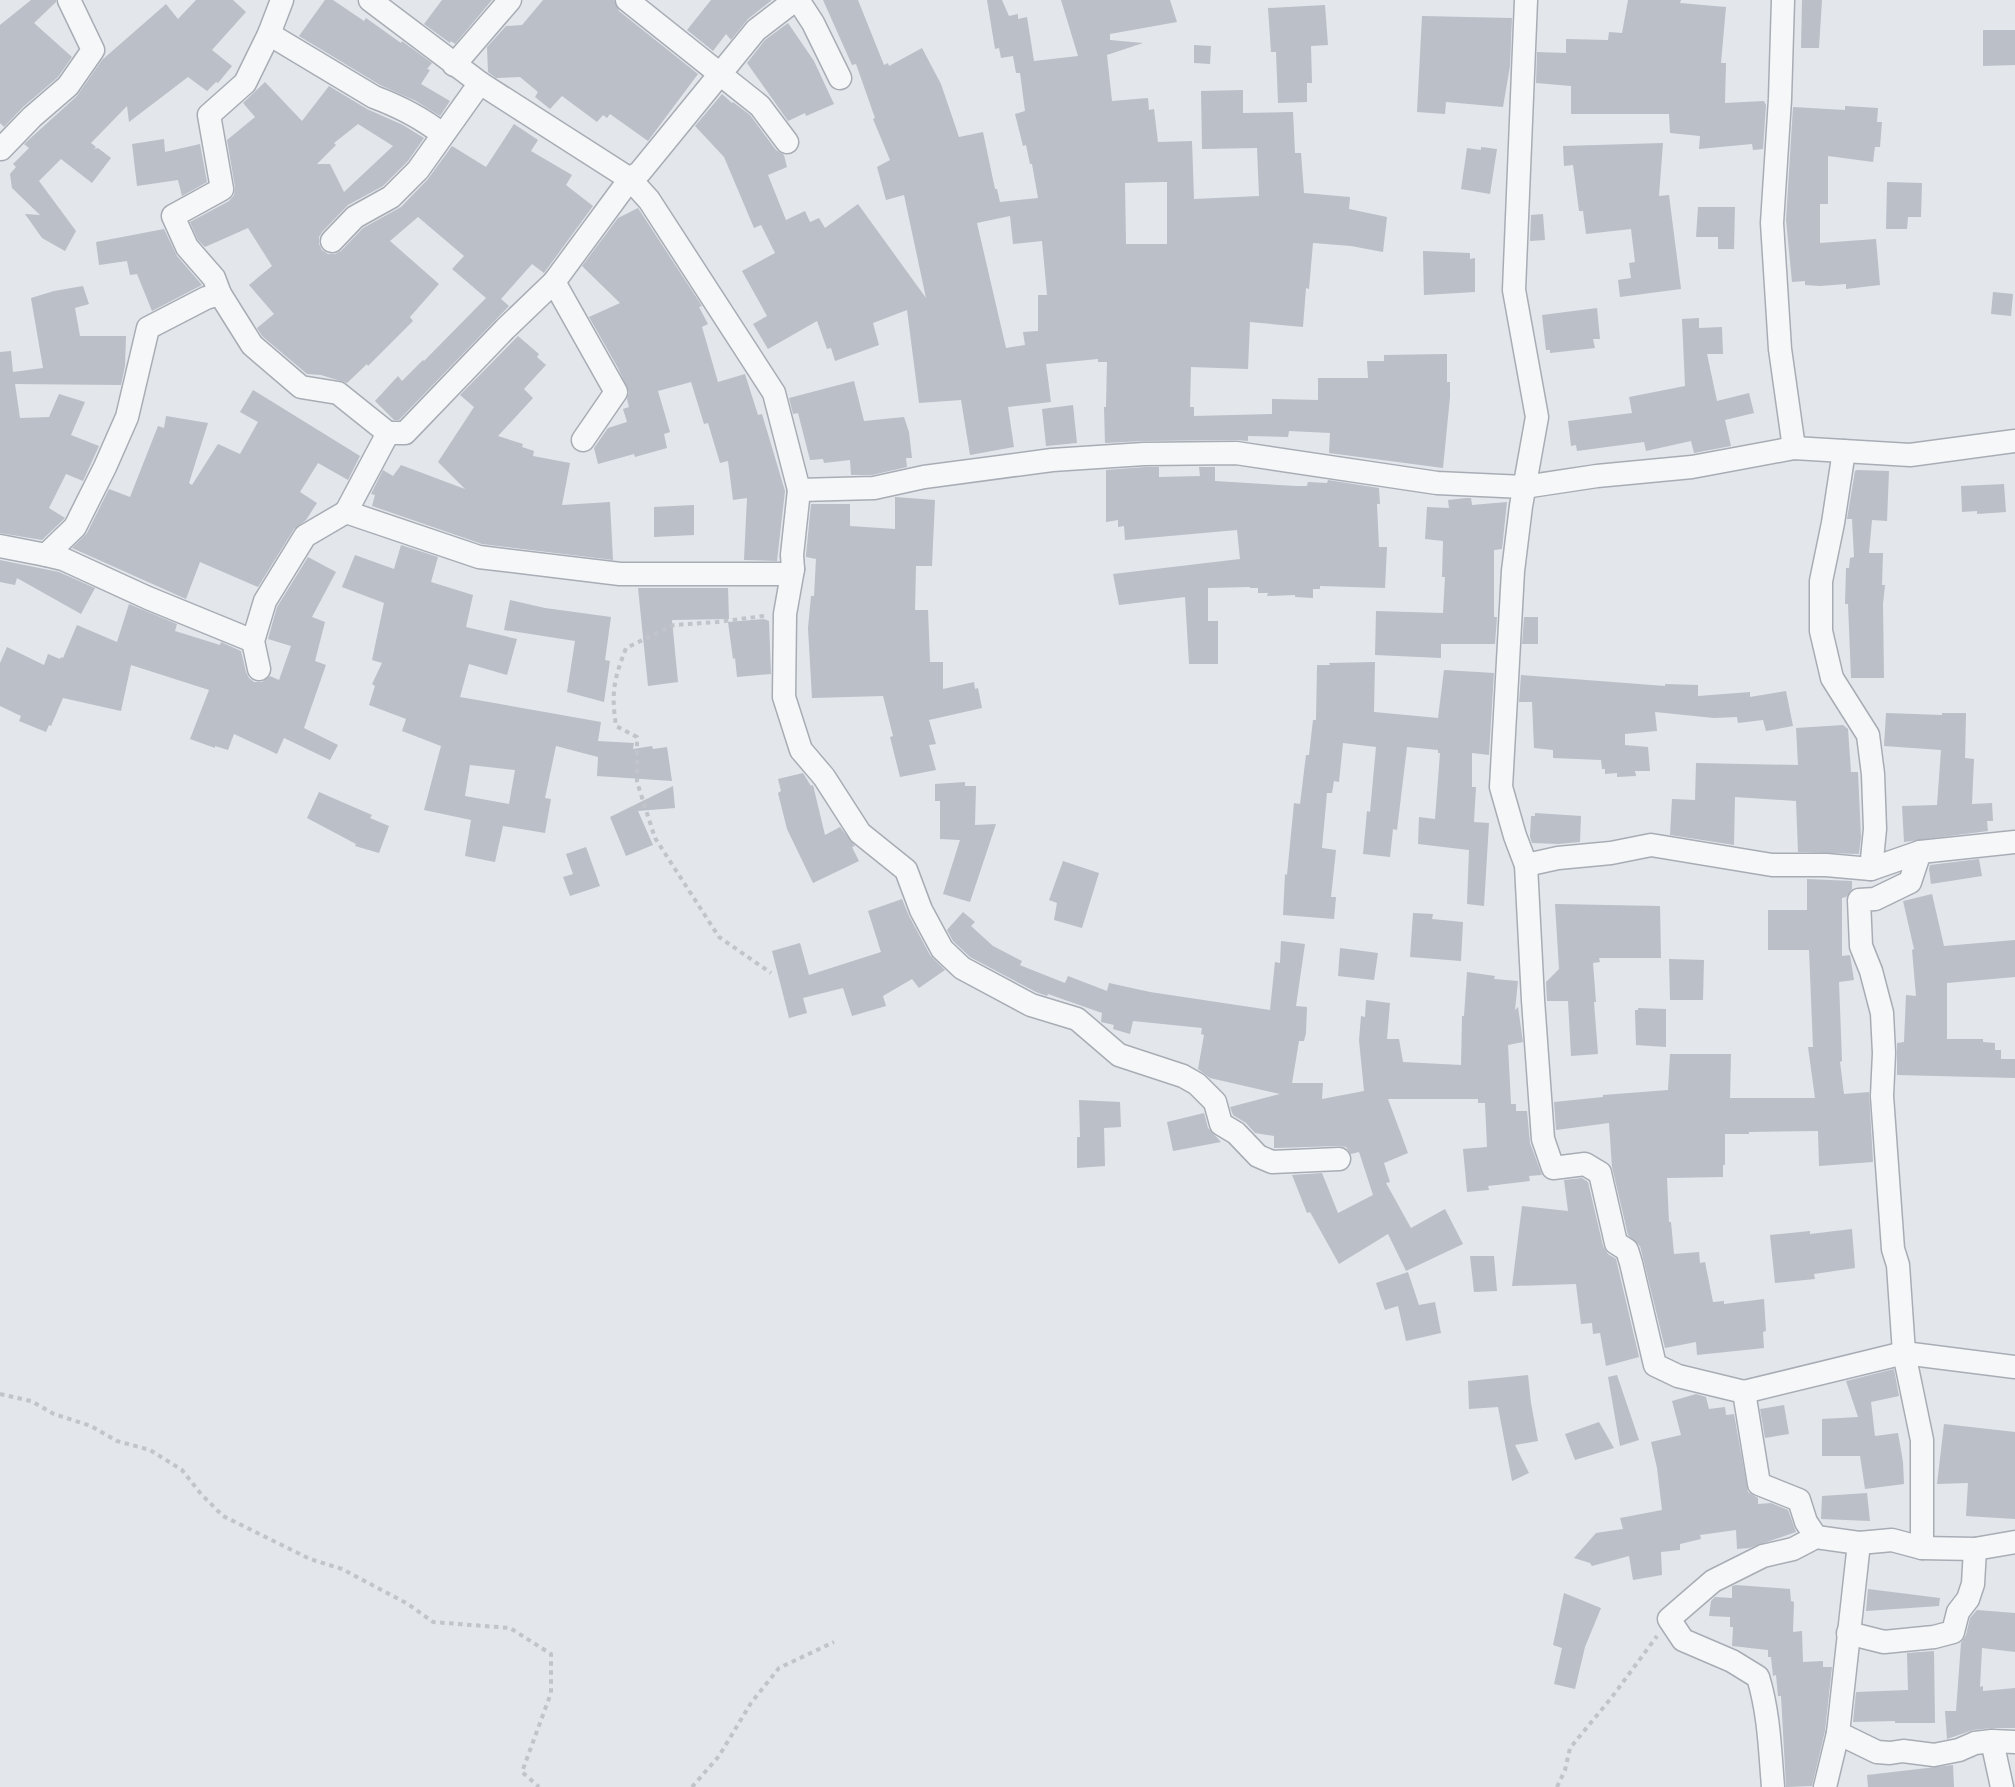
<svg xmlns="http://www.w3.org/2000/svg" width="2015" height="1787" font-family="Quicksand,sans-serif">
	<rect width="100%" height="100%" fill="#e3e6eb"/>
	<g fill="#babfc8" fill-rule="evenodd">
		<polygon points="31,0 56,0 56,2 34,23 72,57 58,77 23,107 4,127 0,123 0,25"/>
		<polygon points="196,0 233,0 246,12 212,50 232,66 218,83 216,82 207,91 188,77 129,122 127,106 91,143 96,147 94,149 98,148 111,158 92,183 61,159 39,181 76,231 65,251 42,238 25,214 40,215 12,188 10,174 16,167 13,164 29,148 24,144 77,96 102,60 166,4 178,19"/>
		<polygon points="325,0 333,0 364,21 366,18 401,43 402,41 432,63 427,69 430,70 421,84 450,101 440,116 416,101 380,85 299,36"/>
		<polygon points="442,0 492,0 455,44 451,41 450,43 424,24"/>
		<polygon points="543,0 614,0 619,11 698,74 648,141 610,114 607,118 603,115 597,122 562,96 550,109 535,97 538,92 520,77 496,78 488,72 487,47 506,26 522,25"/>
		<polygon points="711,0 772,0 748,19 731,40 726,34 713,51 687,30"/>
		<path d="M823,0h35l26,65 4,-2 1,3 33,-18 19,36 18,53 24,-5 12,57h2l3,13 38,-4 -6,-34h-2l-4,-19 -3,1 -8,-32 10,-3 -5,-38h-4l-3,-17 -12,2 -2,-10 -4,1 -8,-49h15l7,16 9,-2v5l9,-2 7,44 44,-5 -17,-56h109l7,22 -67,12v6l33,3 -36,12 5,46 36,-3 1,12 5,-1 4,33 34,-1 2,58 65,-3 -2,-48 -55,1 -1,-58 42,-1v23l50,-1 2,41h6l3,40 46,4 -1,12 38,8 -4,35 -32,-6 -38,-3 -4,46 -3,-1 -3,39 -53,-5 -2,47 -57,-2 -1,40h4v9l78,-2v-15l46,1v-22h50l-1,-17h17v-6l63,-1v28h3v15l-7,71 -114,-15 1,-20 -41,-2 -1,6 -40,-1v5l-12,-1 -92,1 -39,2 -1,-36h2l1,-45h-9v-3l-52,5 5,38 -43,5 6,40 -44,8 -9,-55 -42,3 -12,-93 -34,13 6,22 -44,16 -4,-13 -4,1 -10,-28 -49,28 -15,-25 14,-8 -25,-45 33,-18 -14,-28 -7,3 -30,-71 -29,-31 27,-32 10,9 1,-1 17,13 26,35 8,5 3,12 -19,8 18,45 19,-9 5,11 9,-4 6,10 33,-24 68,94 -22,-103 -18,5 -9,-33 13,-7 -17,-41 2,-1 -19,-54 -4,1zM1161,182h6v62h-41l-1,-61zM1010,216l3,28 29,-3 5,54h-9v36l-15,1 2,13 -19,3 -29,-125z"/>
		<polygon points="1628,0 1681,0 1680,3 1726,7 1721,63 1726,63 1725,103 1764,101 1766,105 1763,149 1753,150 1752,144 1699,149 1700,136 1670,133 1669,114 1571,114 1571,86 1536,83 1537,52 1566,53 1566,39 1608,40 1609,32 1622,33"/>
		<polygon points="1802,0 1822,0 1819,48 1801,48"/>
		<polygon points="1325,5 1328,45 1311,46 1312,83 1307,83 1307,102 1278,103 1276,52 1271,52 1268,8"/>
		<polygon points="1422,16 1512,18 1510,66 1503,107 1446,102 1445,114 1417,112"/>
		<polygon points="788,23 814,61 834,104 806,116 805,113 788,121 747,63 765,40"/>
		<polygon points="1983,30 2015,30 2015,65 1983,66"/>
		<polygon points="1194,45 1211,46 1210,64 1194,63"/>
		<path d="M265,82l37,39 27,-35 38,23 36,16 21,13 -16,23 -25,25 -35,19 -26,27 -3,5v7l3,6 6,4h7l6,-3 22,-23 38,-21 27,-28 24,-33 34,21 28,-43 24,16 -7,11 41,24 -6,10 27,21 -49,67 -12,-9 -31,35 8,7 -110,114h-5l-19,-19 23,-25 4,5 21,-21 1,1 62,-63 -34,-29 12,-13 -46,-39 -28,24 49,43 -29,33 3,4 -45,45 -1,-2 -20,19 -26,-8 -14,-1 -45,-38 -5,-8 17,-14 -25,-29 23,-19 -24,-38 -43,19 -7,-7 -8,-18 39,-21 5,-6 1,-8 -8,-47 28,-23 -12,-14zM358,124l35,22 -49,46 -14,-28h-13l19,-19 -2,-2z"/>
		<polygon points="1845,106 1878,108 1877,122 1882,122 1880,147 1875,147 1873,162 1828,156 1828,204 1820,204 1820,243 1876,239 1880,285 1846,289 1846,284 1820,286 1805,285 1805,281 1792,282 1786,220 1793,107 1845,110"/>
		<polygon points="164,139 165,152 200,144 207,182 182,196 178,180 137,186 132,144"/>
		<polygon points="1663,143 1659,196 1669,195 1681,289 1620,297 1618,280 1631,278 1629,263 1635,262 1631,229 1586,234 1583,211 1579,211 1573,165 1564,166 1563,146"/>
		<polygon points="1481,147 1497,149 1490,194 1461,189 1467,148 1481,150"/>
		<polygon points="1887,182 1922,183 1921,217 1908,217 1907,229 1886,229"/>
		<polygon points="1698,207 1735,207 1734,249 1718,249 1718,237 1696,237"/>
		<polygon points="638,208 702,306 699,307 708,324 702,327 718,382 745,374 758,415 762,414 785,491 777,561 744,560 747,498 733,500 728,461 720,463 708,423 704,424 691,382 658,391 670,432 664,434 667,448 635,457 634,454 598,464 594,448 608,428 627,422 623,409 629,407 627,399 629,392 618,368 589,317 620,303 582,266 618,218"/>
		<polygon points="1543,214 1545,240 1530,241 1531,215"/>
		<polygon points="164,229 177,256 202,285 152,311 137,274 130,275 127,261 99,265 96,242"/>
		<polygon points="1423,251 1470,253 1470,259 1475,258 1475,292 1424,295"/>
		<polygon points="83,286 89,304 75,308 80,336 126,336 125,366 121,385 15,384 20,418 49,417 59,394 85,402 71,435 99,446 83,481 66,474 49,508 65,518 42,540 0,533 0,352 11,351 13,372 43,368 31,298 54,291"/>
		<polygon points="1993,292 2013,294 2011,316 1991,314"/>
		<polygon points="1597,308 1600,339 1593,339 1595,348 1550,353 1550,350 1546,350 1542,315"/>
		<polygon points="1699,318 1699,328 1722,327 1723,354 1707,354 1717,401 1749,393 1754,413 1725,420 1731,446 1694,453 1691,441 1646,451 1644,442 1577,451 1576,445 1571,446 1568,421 1632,413 1629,397 1685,386 1682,319"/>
		<polygon points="518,336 539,354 537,357 546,365 524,389 533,398 498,436 523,444 522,447 534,451 533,456 570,463 562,505 610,502 613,560 482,544 372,506 375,495 371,494 383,470 393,476 401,465 465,489 438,462 474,407 460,395"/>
		<polygon points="854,381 864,421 904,417 909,432 912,458 906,458 907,467 872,475 851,475 850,460 824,463 823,459 810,460 798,413 793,414 789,398"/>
		<polygon points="253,390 360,456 348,480 318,463 300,492 317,503 306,520 294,529 258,587 200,562 186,599 72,548 87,533 109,489 130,497 158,426 164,428 166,416 208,423 189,483 192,485 218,444 240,454 258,422 240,412"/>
		<polygon points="1073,405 1077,443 1046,446 1042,409"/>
		<polygon points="1145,467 1159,467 1159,477 1200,476 1199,467 1215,467 1215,481 1296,486 1307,486 1308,482 1327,483 1328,480 1379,488 1380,504 1377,504 1379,547 1387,547 1385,588 1320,586 1320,589 1313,589 1313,598 1295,597 1295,595 1267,596 1268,593 1258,593 1258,588 1250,588 1250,587 1208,588 1208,621 1218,621 1218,664 1189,664 1185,597 1119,605 1113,574 1240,559 1237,530 1125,540 1124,526 1118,527 1118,520 1106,522 1106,470"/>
		<polygon points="1857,470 1889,471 1887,521 1872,520 1869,553 1883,553 1882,585 1885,585 1883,604 1884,678 1851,678 1848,604 1845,604 1846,568 1849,568 1850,558 1854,557 1852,519 1847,519 1855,471"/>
		<polygon points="2004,484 2006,512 1977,514 1977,511 1962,512 1961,486"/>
		<polygon points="895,497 935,500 932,566 916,566 915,610 928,610 930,662 943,662 943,689 974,682 975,689 978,688 982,708 929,720 936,744 929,745 936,770 900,777 890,737 893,736 883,696 812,698 808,628 811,596 814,596 816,559 806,557 806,555 811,504 850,504 850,526 895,529"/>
		<polygon points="1466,498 1471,498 1472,505 1507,502 1502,549 1494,550 1494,617 1497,617 1495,644 1441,644 1441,658 1375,655 1376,611 1443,613 1445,577 1442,577 1443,541 1425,539 1427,507 1449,508 1448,500"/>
		<polygon points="694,505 694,535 654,537 654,507"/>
		<path d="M401,545l37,12 -7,25 42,13 -7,32 51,12 -10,36 -38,-11 -9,33 141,25 -3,19 36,2 -1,6 19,-3 1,3 14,-2 5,34 -75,-5 1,-19 -42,-11 -11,52 6,1 -6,34 -42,-7 -8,36 -30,-6 6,-36 -47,-10 17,-64 -39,-15 4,-12 -37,-14 6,-19 -3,-2 10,-21 -10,-3 12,-57 -42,-16 13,-32 39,14zM470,765l45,5 -6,34 -44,-8z"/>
		<polygon points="308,557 336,572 312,617 325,622 315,661 326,665 304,728 338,745 330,760 284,738 277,754 234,734 228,750 215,746 215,748 190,739 209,690 131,665 121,711 63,698 51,726 49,725 46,732 19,721 21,716 0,706 0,663 7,647 44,665 48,654 60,659 61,657 63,658 77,625 117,642 129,604 177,624 175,631 220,645 221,642 241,651 246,672 249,678 254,682 262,682 270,676 279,680 291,646 268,639 277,607"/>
		<polygon points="0,560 59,572 95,588 81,614 17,578 15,585 0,582"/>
		<polygon points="638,588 728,588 729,619 672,620 678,682 648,686"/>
		<polygon points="510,600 545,608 611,617 605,660 610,661 604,702 567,692 575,641 504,630"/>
		<polygon points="1524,617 1538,617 1538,644 1522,644"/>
		<polygon points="764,619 769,621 771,674 737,677 735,658 733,659 728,622"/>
		<polygon points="1375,662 1374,712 1438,718 1444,670 1494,673 1489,755 1472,753 1472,787 1476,787 1474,822 1489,823 1484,906 1467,904 1469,850 1418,844 1419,817 1435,819 1440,753 1438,753 1438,750 1407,747 1397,830 1393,829 1390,857 1363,854 1367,811 1370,812 1376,747 1343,743 1339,782 1334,781 1332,793 1327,793 1322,848 1336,850 1331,897 1336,897 1334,919 1283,915 1285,874 1287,875 1294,803 1300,804 1306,755 1309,755 1313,720 1316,720 1317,665 1330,665 1329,663"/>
		<polygon points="1521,675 1665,686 1665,684 1698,685 1698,696 1750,692 1750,697 1786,691 1793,726 1766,731 1763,720 1738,723 1737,717 1714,718 1655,712 1657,731 1625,734 1625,745 1648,747 1650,771 1635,771 1636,776 1617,777 1617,773 1605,774 1605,769 1602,769 1601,760 1553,758 1553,750 1534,748 1532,702 1519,702"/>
		<polygon points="1886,713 1942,715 1942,713 1966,713 1965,758 1974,759 1972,804 1992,803 1993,821 1987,821 1988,831 1904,842 1902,806 1937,805 1941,750 1884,746"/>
		<polygon points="1843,725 1848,729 1851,772 1858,772 1861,837 1859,854 1798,852 1796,801 1735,797 1734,845 1670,835 1672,799 1695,800 1696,763 1798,765 1796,728"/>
		<polygon points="803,773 811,786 813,785 825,835 840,827 855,846 852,847 859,861 813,883 787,829 778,793 781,791 778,779"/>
		<polygon points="965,782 965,786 976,786 975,825 996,824 970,902 943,894 960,840 940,839 940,801 935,801 935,784"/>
		<polygon points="673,786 675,808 638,811 653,845 626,856 610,817"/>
		<polygon points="319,792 372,815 370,818 389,826 379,853 355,846 356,844 307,818"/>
		<polygon points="1535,813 1581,816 1580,842 1559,844 1532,843 1530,837 1531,816 1535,816"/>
		<polygon points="586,847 600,886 570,896 563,877 573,874 566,854"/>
		<polygon points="1979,859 1982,876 1931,884 1929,869 1930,865"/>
		<polygon points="1063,861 1099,873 1082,928 1054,920 1057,903 1049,900"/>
		<polygon points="1807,879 1852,881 1852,889 1846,897 1842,898 1842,956 1850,955 1854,980 1839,982 1842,1061 1840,1062 1844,1094 1869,1092 1873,1162 1819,1166 1818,1131 1749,1132 1749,1134 1725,1134 1725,1165 1723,1165 1723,1177 1667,1178 1669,1222 1671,1222 1674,1254 1699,1252 1700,1263 1705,1262 1713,1302 1724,1301 1724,1304 1764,1299 1766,1331 1763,1332 1764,1348 1697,1355 1696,1342 1665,1348 1640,1246 1628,1235 1612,1167 1609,1123 1556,1130 1554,1102 1603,1097 1603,1095 1668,1090 1670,1054 1731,1054 1730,1098 1815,1098 1808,1047 1813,1047 1809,950 1768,950 1768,910 1807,910"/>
		<polygon points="1932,894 1944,946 2015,940 2015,977 1947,983 1947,1039 1983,1039 1983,1042 1995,1043 1995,1050 2001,1050 2001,1059 2015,1059 2015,1078 1897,1075 1897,1043 1904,1042 1906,995 1916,996 1912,950 1914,949 1903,901"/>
		<polygon points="902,899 909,916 930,955 945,970 919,988 912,979 883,996 886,1006 852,1016 843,988 803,998 807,1013 789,1018 772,951 800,943 809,975 881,952 868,911"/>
		<polygon points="1555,904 1660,906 1661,958 1599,958 1600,962 1593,963 1596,1002 1594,1002 1598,1054 1571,1056 1568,1001 1547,1001 1546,982 1559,969"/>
		<polygon points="963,912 975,922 971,926 993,946 1022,961 1020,965 1022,966 1065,983 1068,976 1107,991 1109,983 1150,992 1270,1010 1275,962 1280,963 1281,941 1305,944 1296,1006 1307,1007 1306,1033 1304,1041 1299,1041 1292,1083 1323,1083 1322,1099 1364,1091 1359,1040 1361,1016 1365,1017 1366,1000 1390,1003 1387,1039 1399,1039 1403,1062 1461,1065 1462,1016 1464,1016 1467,972 1495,976 1494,979 1518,981 1515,1010 1518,1007 1523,1042 1508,1045 1511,1104 1516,1104 1516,1111 1527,1111 1530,1143 1542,1175 1529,1176 1530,1181 1488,1186 1489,1190 1467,1192 1463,1149 1487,1147 1485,1103 1478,1103 1478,1099 1388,1099 1408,1153 1384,1163 1390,1182 1386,1183 1411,1228 1445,1209 1463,1244 1406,1271 1388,1234 1339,1264 1310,1212 1307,1213 1292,1175 1322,1173 1338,1213 1373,1195 1359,1152 1351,1154 1346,1147 1338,1146 1274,1148 1274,1136 1255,1133 1246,1123 1233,1115 1230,1107 1280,1094 1210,1078 1198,1069 1204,1035 1201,1034 1202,1028 1133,1021 1130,1034 1113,1029 1114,1025 1101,1022 1102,1013 1048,994 1047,996 1036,992 970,957 953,941 947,930"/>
		<polygon points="1413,913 1433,914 1432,919 1463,922 1461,961 1410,957"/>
		<polygon points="1340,948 1378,953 1374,980 1338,976"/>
		<polygon points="1669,959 1704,960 1703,1000 1670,1000"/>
		<polygon points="1638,1008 1666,1009 1666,1047 1636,1045 1635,1010 1638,1010"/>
		<polygon points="1079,1100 1120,1102 1121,1127 1104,1128 1105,1166 1077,1168 1077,1137 1080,1137"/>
		<polygon points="1204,1113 1208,1128 1221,1142 1173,1151 1167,1122"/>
		<polygon points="1582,1178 1588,1182 1603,1246 1608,1254 1616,1259 1639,1357 1606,1366 1600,1333 1593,1334 1592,1323 1581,1324 1576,1284 1512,1286 1522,1206 1568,1211 1564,1180"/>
		<polygon points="1852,1229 1855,1268 1814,1274 1815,1279 1775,1283 1770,1235 1810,1231 1810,1234"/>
		<polygon points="1470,1256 1494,1256 1497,1291 1474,1292"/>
		<polygon points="1408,1272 1419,1305 1435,1302 1441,1333 1406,1341 1398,1306 1385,1310 1376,1283"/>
		<polygon points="1894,1369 1899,1396 1871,1402 1875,1436 1898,1433 1903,1462 1904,1484 1865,1489 1860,1456 1822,1456 1822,1419 1858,1417 1846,1381"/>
		<polygon points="1528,1375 1531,1403 1538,1441 1515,1445 1529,1473 1512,1481 1498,1407 1469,1409 1468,1381"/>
		<polygon points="1617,1375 1639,1440 1620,1446 1608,1377"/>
		<polygon points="1696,1394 1706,1397 1709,1409 1725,1407 1726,1415 1734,1414 1748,1492 1758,1498 1758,1504 1771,1503 1788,1510 1796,1532 1749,1548 1737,1549 1736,1530 1700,1535 1701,1539 1680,1544 1680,1550 1661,1552 1662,1575 1633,1580 1629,1556 1592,1566 1590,1563 1574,1558 1596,1533 1623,1529 1620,1518 1662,1510 1657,1468 1651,1442 1681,1435 1672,1401"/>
		<polygon points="1784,1405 1789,1434 1765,1438 1760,1409"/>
		<polygon points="1599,1422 1614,1448 1575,1460 1565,1434"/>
		<polygon points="1944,1424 2015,1432 2015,1519 1966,1516 1968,1483 1937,1484"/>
		<polygon points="1867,1493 1870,1521 1821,1519 1822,1496"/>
		<polygon points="1736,1585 1790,1589 1791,1601 1794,1602 1793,1632 1802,1631 1803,1662 1823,1661 1823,1667 1832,1667 1825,1731 1812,1786 1786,1787 1781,1696 1778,1696 1776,1675 1773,1676 1771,1657 1768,1657 1768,1650 1732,1646 1733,1627 1730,1627 1730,1617 1709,1616 1711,1601 1715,1597 1732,1598 1732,1586"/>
		<polygon points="1868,1589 1940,1598 1939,1606 1866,1611"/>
		<polygon points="1564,1593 1601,1608 1585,1647 1575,1689 1554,1684 1562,1648 1553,1645"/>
		<polygon points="1977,1610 2015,1613 2015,1652 1982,1648 1980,1687 1983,1686 1983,1691 2015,1688 2015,1728 1993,1728 1973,1730 1947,1739 1945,1711 1956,1711 1961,1643 1966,1635 1970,1618"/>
		<polygon points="1934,1651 1935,1723 1895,1723 1895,1721 1853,1722 1856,1692 1908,1690 1907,1653"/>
		<polygon points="1953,1765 1954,1787 1868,1787 1867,1775"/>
	</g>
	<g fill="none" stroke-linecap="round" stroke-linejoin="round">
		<defs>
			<g id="minor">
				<polyline points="282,0 269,34 245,83 209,115 222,189 173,216 187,247 214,278 220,294 252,345 301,387 338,393 388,433 346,512"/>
				<polyline points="370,0 480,83 630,179 649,200 774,393 799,490 874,488 924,477 1052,460 1144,454 1236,453 1437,483 1524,487 1597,476 1692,467 1794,448 1910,455 2015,441"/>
				<polyline points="627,0 760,106 787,142"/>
				<polyline points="798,0 813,23 840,78"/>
				<polyline points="1526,0 1514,290 1537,417 1521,506 1513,571 1501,787 1515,836 1526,865 1533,1000 1543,1139 1553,1168 1585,1164 1600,1173 1616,1243 1627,1250 1631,1263 1655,1365 1678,1376 1744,1392 1759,1484 1799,1500 1806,1522 1816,1537"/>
				<polyline points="1783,0 1780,99 1772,223 1780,349 1794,448"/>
				<path d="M269,34l105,63c24,9 48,21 68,37"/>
				<polyline points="454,65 510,0"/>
				<polyline points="1,149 32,117 68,86 93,50 69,0"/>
				<polyline points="332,241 355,217 391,197 418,170 480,83"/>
				<polyline points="554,282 616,392 583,440"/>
				<polyline points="388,433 405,433 505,329 554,282 630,179 640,172 756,30 795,0"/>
				<polyline points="1844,451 1833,523 1821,581 1821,631 1832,678 1868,735 1873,774 1875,829 1871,869"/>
				<polyline points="799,490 792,555 793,569 785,614 784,697 801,750 824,777 860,833 906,870 921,910 942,949 962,968 1031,1005 1077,1019 1119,1055 1183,1076 1197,1084 1215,1102 1221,1124 1236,1133 1258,1156 1272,1162 1339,1159"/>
				<polyline points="0,546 46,555 75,527 105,467 127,417 148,328 206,298 220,294"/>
				<polyline points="46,555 63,559 148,598 253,641"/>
				<polyline points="259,669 253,641 265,601 305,536 346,512 479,557 620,574 787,574 793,569"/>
				<polyline points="1920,852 1910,882 1875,899 1859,900 1861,946 1871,971 1882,1013 1884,1053 1882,1096 1893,1249 1898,1265 1904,1353 1922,1440 1922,1548"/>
				<polyline points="1526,865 1558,858 1611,853 1651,845 1772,865 1826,865 1871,869 1920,852 2015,842"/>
				<polyline points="1744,1392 1904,1353 2015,1367"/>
				<polyline points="1859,1543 1838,1733 1877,1752 1890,1753 1903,1751 1934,1755 1959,1750 1975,1743 1992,1741 2002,1787"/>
				<polyline points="1848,1633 1884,1642 1934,1637 1953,1632 1958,1612 1968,1599 1973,1584 1975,1549"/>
				<polyline points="1992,1741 2015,1742"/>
				<path d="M1773,1787c-3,-37 -4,-74 -15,-110l-26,-16 -49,-21 -14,-21 44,-38 50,-25 30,-7 23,-12 43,6 33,-3 30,8 53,1 40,-7"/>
				<polyline points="1825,1787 1838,1733"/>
			</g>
		</defs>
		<use href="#minor" stroke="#a8adb5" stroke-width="25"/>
		<g stroke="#c1c4ca" stroke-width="4" stroke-dasharray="4.5 4.5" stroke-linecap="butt">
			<path d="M764,616l-47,6 -43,3 -48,23c-12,31 -15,44 -10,78l21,11v45l18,56 64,99 52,36"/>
			<polyline points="0,1394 31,1401 54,1414 91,1426 117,1441 150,1450 182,1470 201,1494 223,1516 310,1559 342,1569 408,1604 433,1622 510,1628 551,1654 551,1693 522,1772 539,1787"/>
			<polyline points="692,1787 719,1756 751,1703 779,1668 834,1642"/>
			<polyline points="1557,1787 1565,1770 1570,1748 1612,1697 1657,1636"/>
		</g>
		<use href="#minor" stroke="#f6f7f9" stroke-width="22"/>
	</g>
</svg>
